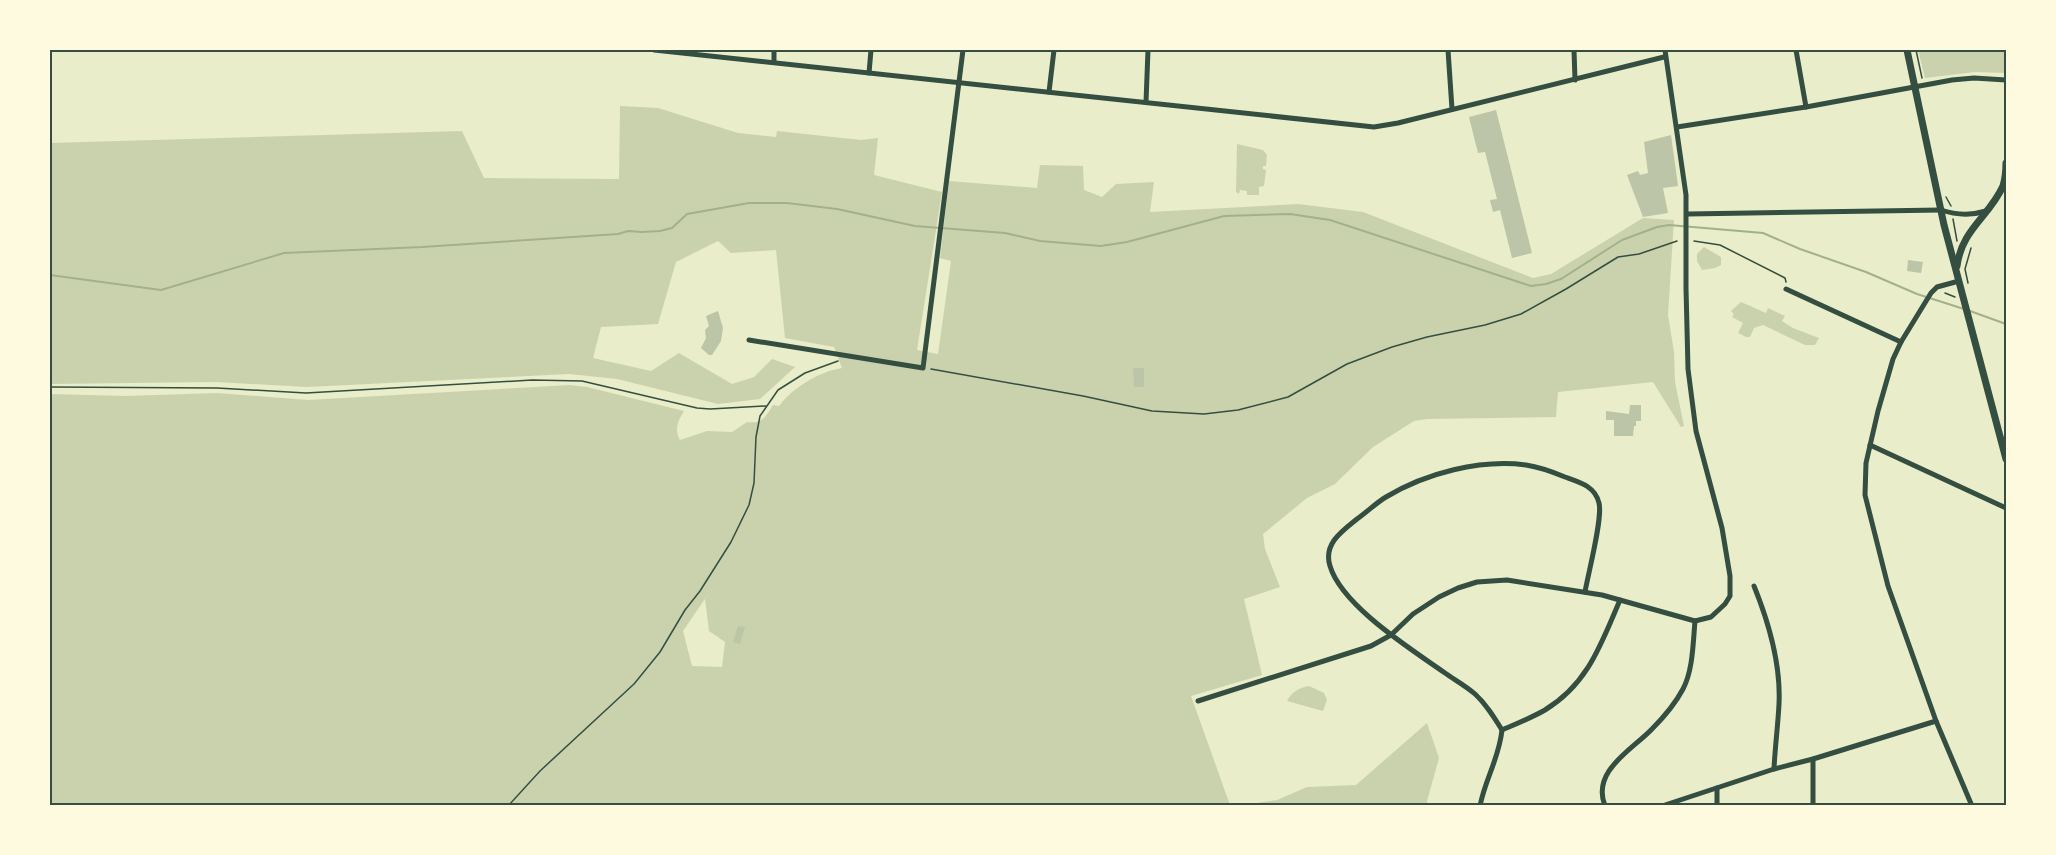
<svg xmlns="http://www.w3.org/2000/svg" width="2056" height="855" font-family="Commissioner,sans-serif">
	<rect width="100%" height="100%" fill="#e9edc9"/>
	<g fill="#cad2ad" fill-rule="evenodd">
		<polygon points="1918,50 2006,50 2006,73 1975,72 1925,78"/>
		<path d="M620,106l38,2 80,25 38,4 1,-6 84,9 17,-2 -4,37 68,17 -25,158 21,4 13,-93 -11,-3 9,-77 88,7 3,-23 43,1 1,24 18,7 14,-13 38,-2 -4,30 148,-8 65,8 170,66 18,-4 92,-56 31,2 -6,95 6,37 1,30 9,44 -3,1 -28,-45 -95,10 -2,25 -129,2 -13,2 -41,26 -38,37 -28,14 -44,36 2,15 15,38 -36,12 18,76 -71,21 39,109h-1180v-411l76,2 91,-3 91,7 262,-15 17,2 97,24c-6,10 -10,18 -4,29l27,-9 25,1 15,-10c15,2 19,-5 26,-17l6,1c15,-19 39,-34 63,-38l-8,-21 -49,-9 -9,-88 -45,3 -13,-12 -42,21 -18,62 -57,3 -8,31 58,13 28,-18 53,31 22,-7 18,-18 23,8 -35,32 -42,5 -101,-25 -48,-5 -262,13 -91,-5 -166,2v-241l412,-12 22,47 135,1zM713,587l-8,12 4,32 16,11 -3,25 -30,-1 -9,-35z"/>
		<polygon points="1237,144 1263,150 1267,155 1266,166 1263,166 1263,169 1266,170 1264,186 1259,187 1259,195 1247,195 1247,191 1240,190 1239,194 1236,192"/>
		<polygon points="1704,247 1721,257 1721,265 1715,268 1702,270 1697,261 1697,254"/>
		<polygon points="1741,302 1766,313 1768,308 1785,316 1782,321 1793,328 1819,338 1815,345 1805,345 1763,325 1754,328 1750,337 1746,337 1738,333 1743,323 1732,317 1734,314 1731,311"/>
		<path d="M1309,686l15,7 3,7 -4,11 -36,-10c5,-9 11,-13 22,-15z"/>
		<polygon points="1427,723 1439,758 1426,805 1243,805 1277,800 1307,787 1356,785"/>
	</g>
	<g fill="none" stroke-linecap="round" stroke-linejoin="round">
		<g stroke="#a3b18a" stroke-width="2">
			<polyline points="50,275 161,290 284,253 422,247 618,234 628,231 642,232 660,231 672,228 687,214 749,203 787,203 837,209 915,226 1005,233 1040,241 1101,246 1127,242 1224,216 1290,214 1330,220 1531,286 1546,284 1561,279 1622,240 1657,227 1669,225 1763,233 1800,249 1866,272 1917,294 1964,309"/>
			<polyline points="1970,311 2006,324"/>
		</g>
	</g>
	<g fill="#bcc5a7">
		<polygon points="1496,110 1532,253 1512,258 1500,210 1493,212 1490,200 1497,199 1485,152 1478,153 1469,117"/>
		<polygon points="1671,135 1678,186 1663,188 1668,213 1643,217 1627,175 1638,171 1640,175 1648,173 1644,142"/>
		<polygon points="1908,260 1923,262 1921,273 1907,271"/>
		<polygon points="718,311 723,328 721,341 712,355 709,355 701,348 706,338 705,330 709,326 706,316"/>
		<polygon points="1133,368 1144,368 1144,387 1134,387"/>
		<polygon points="1630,405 1641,405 1641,421 1636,421 1636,426 1634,426 1633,436 1614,436 1614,420 1606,420 1606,411 1629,414"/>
		<polygon points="738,626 745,627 740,644 733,642"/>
	</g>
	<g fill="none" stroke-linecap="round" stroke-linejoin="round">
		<g stroke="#344e41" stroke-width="1.5">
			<polyline points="1916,50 1922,78"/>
			<polyline points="1946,197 1951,206"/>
			<polyline points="1953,219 1957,241"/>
			<polyline points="1694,241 1720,245 1785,278 1786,282"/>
			<polyline points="1968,283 1965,269 1971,248"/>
			<polyline points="1945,293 1955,297"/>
			<polyline points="931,369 1083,396 1152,411 1204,414 1238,410 1288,397 1347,364 1392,347 1427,337 1485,325 1521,314 1566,289 1618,257 1639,254 1677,241"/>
			<polyline points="50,387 217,388 306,393 532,380 582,381 697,408 710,409 766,406"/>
			<polyline points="508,806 540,771 634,684 660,652 685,610 700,591 731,542 749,505 754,483 756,437 760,416 778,390 805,373 838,361"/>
		</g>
		<g stroke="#344e41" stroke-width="5">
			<polyline points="654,50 1374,127 1398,123 1664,57"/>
			<polyline points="1448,50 1452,109"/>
			<polyline points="1574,50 1575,80"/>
			<polyline points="1796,50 1806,107"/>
			<polyline points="774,61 774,50"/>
			<polyline points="869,73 871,50"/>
			<polyline points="1049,92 1054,50"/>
			<polyline points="1146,102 1148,50"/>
			<polyline points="1677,127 1806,107 1952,80 1974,78 2006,80"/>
			<path d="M1688,214l253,-4c15,5 29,6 45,1"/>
			<polyline points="1959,281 1937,287 1931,293 1901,342 1893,359 1878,411 1866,463 1865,495 1888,586 1936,721 1972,806"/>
			<polyline points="1786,289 1901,342"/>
			<polyline points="749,340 923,368 963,50"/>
			<polyline points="1870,445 2006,508"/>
			<path d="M1754,586c15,37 27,77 25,118 -1,21 -4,43 -5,65"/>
			<polyline points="1198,701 1371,646 1391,635 1413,614 1439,597 1458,588 1477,582 1507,580 1602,595 1695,621 1711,617 1725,604 1730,596 1730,576 1722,528 1696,431 1688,369 1686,288 1686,195 1665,50"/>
			<path d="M1502,730c14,-6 29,-12 43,-20 43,-26 56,-66 75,-110"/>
			<polyline points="1813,759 1813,806"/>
			<polyline points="1717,788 1717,806"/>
			<path d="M1480,806c5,-27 19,-47 22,-76 -8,-13 -16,-26 -27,-36 -9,-8 -20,-14 -30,-21 -34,-24 -103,-67 -115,-107 -7,-22 12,-35 27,-47 10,-7 19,-16 29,-22 40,-24 94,-38 140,-32 13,2 27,7 39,12 14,5 30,9 34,26 4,15 -11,71 -14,89"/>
			<path d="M1605,806c-14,-35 27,-56 47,-77 12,-12 23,-25 31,-40 10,-19 10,-46 12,-68"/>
			<polyline points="1662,806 1774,769 1813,759 1936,721"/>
		</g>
		<g stroke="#344e41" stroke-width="7">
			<polyline points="1907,50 1944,225 2006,459"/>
			<path d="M1957,266c5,-37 32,-49 46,-80 2,-7 3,-16 3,-23"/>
		</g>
	</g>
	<rect width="2056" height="855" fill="none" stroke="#fefae0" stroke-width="102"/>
	<rect x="51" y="51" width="1954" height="753" fill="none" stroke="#344e41" stroke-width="2"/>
</svg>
